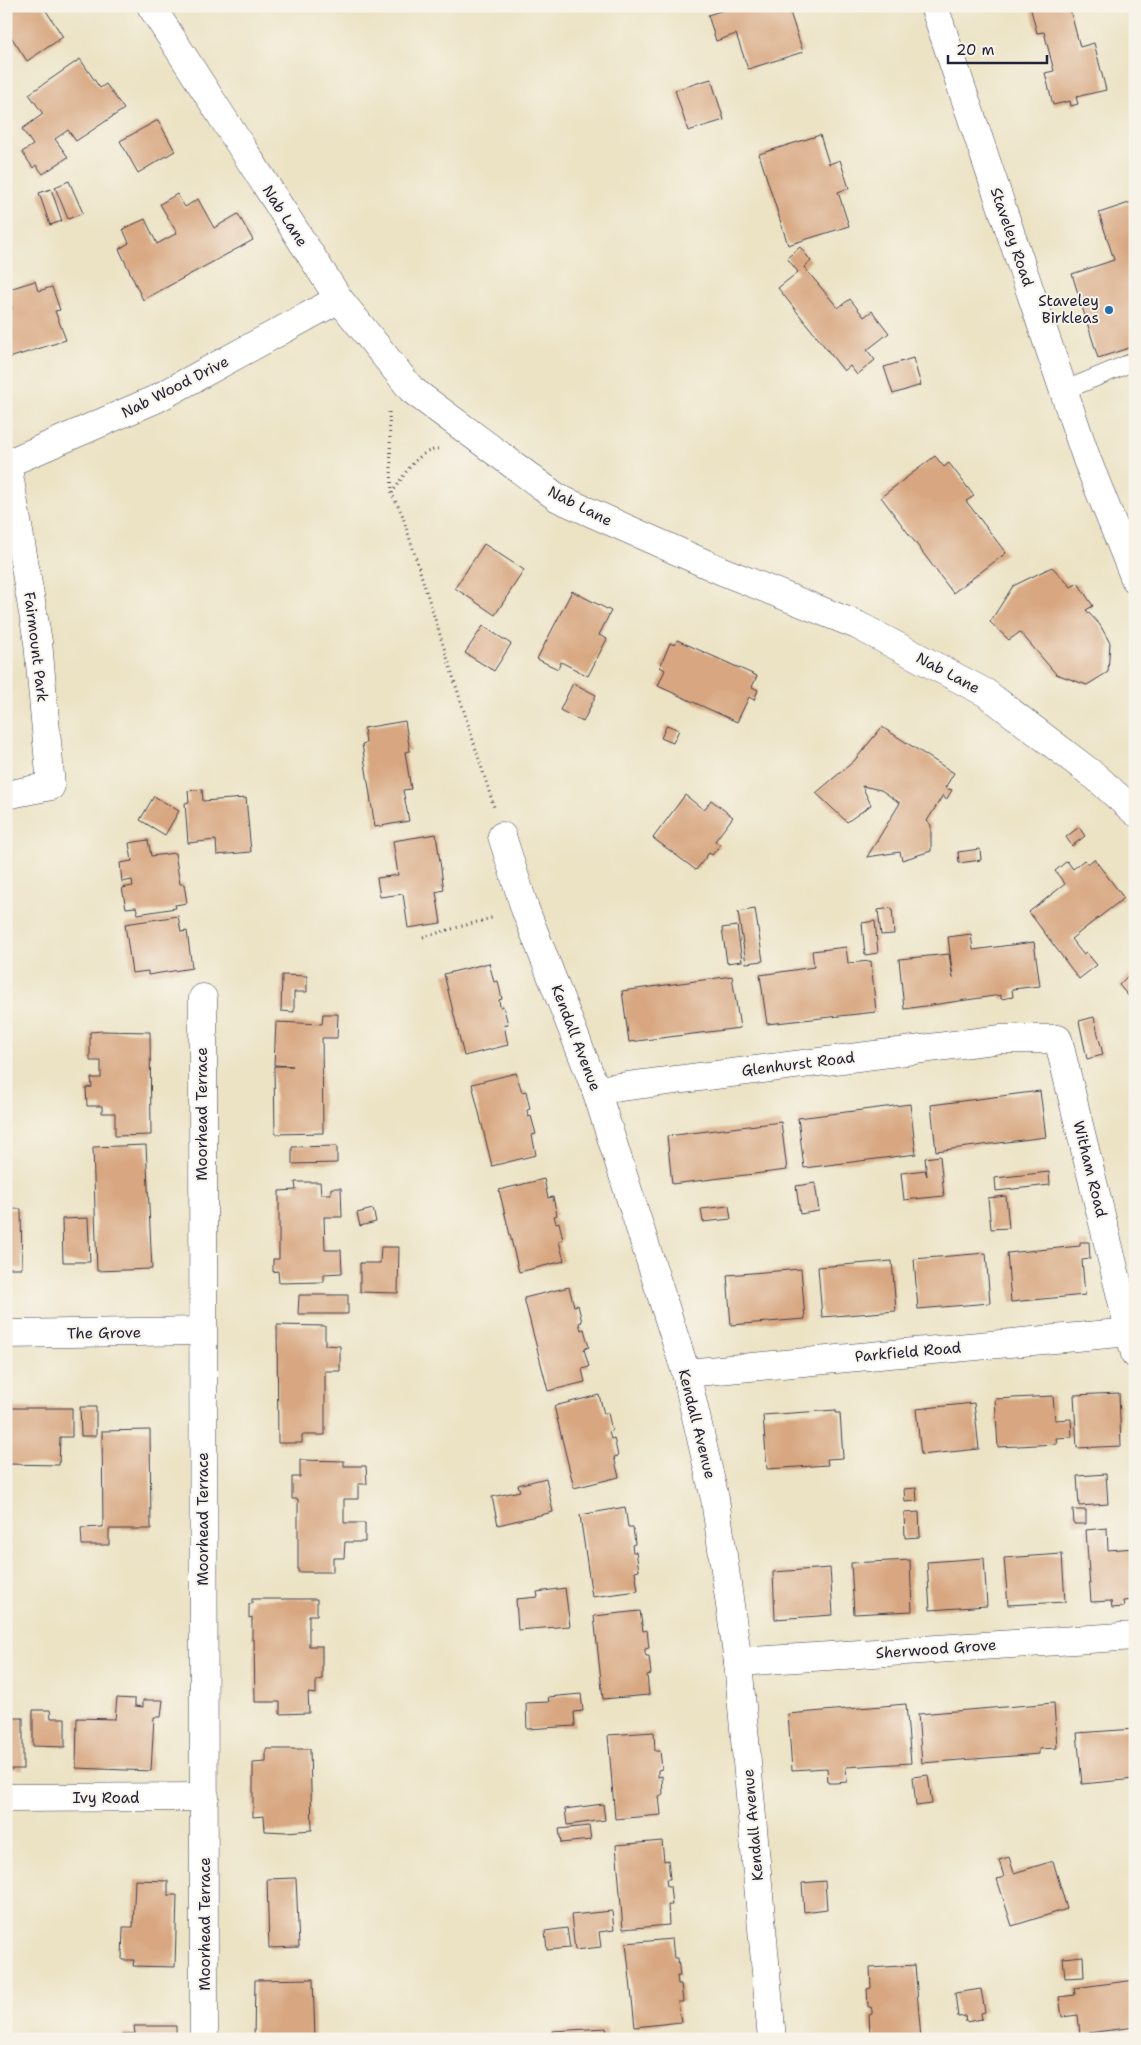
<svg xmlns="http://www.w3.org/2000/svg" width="1141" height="2045" font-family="'Shantell Sans',sans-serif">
	<rect width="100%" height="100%" fill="#f7f3e8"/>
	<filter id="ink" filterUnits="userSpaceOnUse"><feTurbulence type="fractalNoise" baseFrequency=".02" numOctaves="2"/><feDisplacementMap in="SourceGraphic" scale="10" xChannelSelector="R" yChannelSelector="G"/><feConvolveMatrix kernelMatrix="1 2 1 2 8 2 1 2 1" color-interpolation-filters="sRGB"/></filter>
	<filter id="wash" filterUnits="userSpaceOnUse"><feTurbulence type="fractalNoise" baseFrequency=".0096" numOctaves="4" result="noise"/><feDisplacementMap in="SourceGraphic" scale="20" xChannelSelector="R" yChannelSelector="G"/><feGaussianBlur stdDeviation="1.12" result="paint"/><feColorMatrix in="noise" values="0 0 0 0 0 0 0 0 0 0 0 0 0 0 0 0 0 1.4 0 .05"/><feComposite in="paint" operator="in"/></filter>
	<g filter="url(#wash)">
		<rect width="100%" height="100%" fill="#ece3c5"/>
		<g id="blocks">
			<g fill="#d8a781">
				<polygon points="6,6 43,6 63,37 27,61 6,29"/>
				<polygon points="737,6 788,6 803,52 748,69 736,34 716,41 708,15"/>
				<polygon points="1030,6 1069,6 1080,47 1094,43 1106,90 1076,97 1078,104 1071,106 1070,101 1053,105 1045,73 1054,71 1044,32 1037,33"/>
				<polygon points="80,59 100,88 106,84 124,109 76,141 68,130 55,139 68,157 43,174 36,165 33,168 22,152 33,145 22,129 43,114 29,94"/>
				<polygon points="711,79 724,120 688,131 675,90"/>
				<polygon points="158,120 175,151 138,173 120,141"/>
				<polygon points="820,135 829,164 840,160 849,188 838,192 849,226 788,245 759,154"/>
				<polygon points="69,181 83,213 68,219 55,187"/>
				<polygon points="51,189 62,221 50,225 39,193"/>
				<polygon points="177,194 185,207 198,199 214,228 238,214 253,240 143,300 119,249 129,243 123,229 145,219 157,244 177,233 160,204"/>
				<polygon points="1135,201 1135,346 1098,358 1072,274 1114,260 1099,213"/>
				<polygon points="800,247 811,261 804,267 838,308 850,299 864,317 872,311 889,333 867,350 875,360 857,375 850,366 844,371 778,288 798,272 787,258"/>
				<polygon points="35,281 38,291 52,287 60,310 55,311 66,340 6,359 6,311 12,309 6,290"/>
				<polygon points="913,358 921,385 893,394 884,367"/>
				<polygon points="935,456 944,467 949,463 974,496 966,501 1006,553 953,593 881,497"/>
				<polygon points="484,544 524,570 495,615 455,588"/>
				<polygon points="1052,567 1071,587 1078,583 1093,606 1086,610 1100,625 1110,643 1108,672 1087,685 1056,674 1020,632 1009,640 990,622 1013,586"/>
				<polygon points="572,591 611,611 599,635 607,639 588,676 561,662 558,669 537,659"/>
				<polygon points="483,626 511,644 494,671 465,653"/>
				<polygon points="677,640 757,676 752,687 758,690 754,700 749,697 737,722 658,686 665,670 660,667 670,643 675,645"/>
				<polygon points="573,683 596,695 583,722 560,710"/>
				<polygon points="405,721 410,751 405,752 411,789 403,790 409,821 375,827 362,744 366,743 364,728"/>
				<polygon points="667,725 679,730 673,743 661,738"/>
				<polygon points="882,727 954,773 945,788 952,790 946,800 943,795 927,821 931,825 931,851 902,860 900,852 867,857 900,803 881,790 862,786 871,805 847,822 816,793 854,761"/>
				<polygon points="202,789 203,801 246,798 251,852 217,855 216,840 188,843 185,803 189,802 188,791"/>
				<polygon points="685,795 704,810 711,800 733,817 715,841 720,845 712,855 709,853 696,870 653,838"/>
				<polygon points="154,796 179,811 165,835 140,820"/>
				<polygon points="1079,827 1085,836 1072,846 1066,837"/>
				<polygon points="436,834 444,890 436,892 441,923 408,928 403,894 380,897 377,878 398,875 393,841"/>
				<polygon points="148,840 151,856 175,853 180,884 184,884 187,903 175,905 176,908 138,914 136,907 126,908 122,888 133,886 132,880 122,882 120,863 132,861 129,843"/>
				<polygon points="980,849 981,860 959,863 958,852"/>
				<polygon points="1094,859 1124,898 1071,939 1083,954 1086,952 1097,965 1079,979 1029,912 1065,884 1055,871 1067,861 1073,869 1084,860 1088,864"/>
				<polygon points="892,908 894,934 881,935 878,910"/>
				<polygon points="755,909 763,961 746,963 738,912"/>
				<polygon points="178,916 181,932 187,931 192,968 148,975 148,971 132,973 125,924"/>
				<polygon points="875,921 878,953 865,955 862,923"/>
				<polygon points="737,926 742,961 727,963 722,928"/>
				<polygon points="971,934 973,950 1034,942 1040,986 1012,989 1013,997 1001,999 1001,995 904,1009 899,959 949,954 953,978 948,937"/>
				<polygon points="846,947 848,963 871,961 876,1012 767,1024 760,975 814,967 812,951"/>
				<polygon points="489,963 494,982 498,981 502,999 499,1000 500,1007 503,1006 508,1024 504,1025 508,1045 464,1056 444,974"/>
				<polygon points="1135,968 1135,996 1131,999 1119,985"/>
				<polygon points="282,975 307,976 307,992 294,992 294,1012 281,1011"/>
				<polygon points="732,976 740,1028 629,1042 622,991"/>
				<polygon points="323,1014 338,1014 337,1038 322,1038 323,1133 275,1134 274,1066 293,1066 274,1065 276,1022 322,1024"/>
				<polygon points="1094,1017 1103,1055 1087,1059 1079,1021"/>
				<polygon points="102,1031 150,1032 151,1135 115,1136 115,1113 102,1113 102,1106 87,1106 86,1088 92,1087 91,1078 101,1078 101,1061 90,1061 90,1032"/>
				<polygon points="516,1073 522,1092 526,1091 530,1109 527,1110 528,1117 531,1116 536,1134 532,1135 536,1155 492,1166 472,1084"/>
				<polygon points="1040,1091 1046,1137 936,1151 931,1105"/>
				<polygon points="910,1104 916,1154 804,1168 798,1118"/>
				<polygon points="781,1122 787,1170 672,1184 667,1136"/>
				<polygon points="146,1145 152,1269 97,1271 93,1147"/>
				<polygon points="337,1146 337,1163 292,1164 292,1147"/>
				<polygon points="940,1156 944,1196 904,1200 901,1173 925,1170 927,1176 925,1158"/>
				<polygon points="1049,1172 1050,1185 996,1191 995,1178"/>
				<polygon points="544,1179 548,1198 553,1197 557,1215 554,1216 556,1223 559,1222 563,1240 559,1241 564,1261 519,1272 499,1190"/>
				<polygon points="295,1182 320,1182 321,1194 331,1194 331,1188 341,1188 342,1217 324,1217 325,1250 341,1250 342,1273 324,1274 324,1282 279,1283 278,1271 273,1272 273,1259 279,1259 279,1191 296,1190"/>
				<polygon points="815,1183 819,1211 800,1214 796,1186"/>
				<polygon points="1006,1196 1009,1228 991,1229 988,1198"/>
				<polygon points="729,1206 731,1219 703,1222 701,1209"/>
				<polygon points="6,1209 21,1209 22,1268 6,1268"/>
				<polygon points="373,1209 376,1222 360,1226 357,1213"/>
				<polygon points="88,1218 90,1262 63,1262 62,1219"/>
				<polygon points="1080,1242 1089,1242 1090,1259 1082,1260 1085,1295 1011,1302 1007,1253 1080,1246"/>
				<polygon points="381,1247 399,1247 398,1293 360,1292 360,1263 380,1263"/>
				<polygon points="986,1253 990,1303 918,1309 914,1259"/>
				<polygon points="892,1261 896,1311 822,1317 818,1267"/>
				<polygon points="801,1269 805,1319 731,1325 727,1275"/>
				<polygon points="569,1287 574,1306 578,1305 582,1322 579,1323 581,1330 584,1329 589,1347 584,1349 589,1367 582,1369 585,1382 548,1391 524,1298"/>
				<polygon points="299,1295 348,1295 348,1314 298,1314"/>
				<polygon points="277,1325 325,1326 325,1345 340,1346 340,1371 325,1371 325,1435 302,1435 302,1443 278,1443"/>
				<polygon points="1119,1393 1121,1446 1077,1448 1074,1395"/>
				<polygon points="599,1395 604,1414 608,1413 612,1431 609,1432 611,1439 614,1438 618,1456 614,1457 619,1477 574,1488 554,1406"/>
				<polygon points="1053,1396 1055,1420 1071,1419 1072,1437 1056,1438 1057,1444 998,1447 995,1399"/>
				<polygon points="974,1403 979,1449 921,1455 916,1409"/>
				<polygon points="80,1407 96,1407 96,1436 81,1436"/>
				<polygon points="6,1408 72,1408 72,1437 60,1437 59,1465 6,1464"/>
				<polygon points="836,1410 836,1413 840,1413 843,1458 827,1459 828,1465 767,1469 763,1415"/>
				<polygon points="150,1430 151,1529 109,1529 109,1545 82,1545 81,1528 103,1527 102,1431"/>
				<polygon points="300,1460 344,1461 344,1466 366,1466 367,1484 358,1484 358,1499 344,1499 344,1523 365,1523 365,1542 345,1542 344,1558 333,1558 333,1572 298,1572 298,1499 292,1499 292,1477 300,1477"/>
				<polygon points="1106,1474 1108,1504 1079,1506 1077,1476"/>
				<polygon points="546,1478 553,1512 498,1525 492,1497 520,1491 518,1485"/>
				<polygon points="916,1488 917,1501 905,1502 904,1489"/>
				<polygon points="625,1507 628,1527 633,1527 635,1544 632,1545 633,1552 636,1552 639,1570 635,1571 638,1591 592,1597 580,1515"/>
				<polygon points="1073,1510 1086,1510 1086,1524 1074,1524"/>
				<polygon points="919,1512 920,1537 905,1538 904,1513"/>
				<polygon points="1107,1528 1108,1550 1135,1548 1135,1600 1123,1601 1124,1607 1112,1608 1111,1601 1091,1602 1086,1530"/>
				<polygon points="1062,1554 1065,1602 1008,1605 1004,1558"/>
				<polygon points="984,1558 987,1606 930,1610 927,1562"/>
				<polygon points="910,1560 912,1611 854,1614 851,1563"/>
				<polygon points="830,1568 833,1615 775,1619 773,1572"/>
				<polygon points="565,1588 570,1626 518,1630 516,1599 538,1597 537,1592"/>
				<polygon points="252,1599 317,1599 317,1615 309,1615 309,1646 322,1646 322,1679 316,1680 316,1694 308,1693 309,1713 280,1714 280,1702 255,1702 254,1640 252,1640 252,1617 249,1618 249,1604 252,1604"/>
				<polygon points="640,1611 643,1631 647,1630 649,1648 645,1649 645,1653 646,1656 649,1656 651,1674 647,1675 649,1695 603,1699 594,1616"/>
				<polygon points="581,1694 583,1711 574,1712 575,1726 527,1729 526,1703 549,1702 548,1697"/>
				<polygon points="117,1698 135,1699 135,1706 143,1707 143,1700 163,1700 161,1717 154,1717 151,1771 76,1768 77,1718 115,1719"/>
				<polygon points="1054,1703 1057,1748 1039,1749 1039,1754 922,1763 918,1714"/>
				<polygon points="906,1704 911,1763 846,1767 847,1782 835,1783 828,1783 827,1768 792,1770 788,1714"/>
				<polygon points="33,1710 50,1710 51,1718 65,1718 65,1747 33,1746"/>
				<rect x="6" y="1718" width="17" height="51"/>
				<polygon points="1135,1729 1135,1779 1082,1784 1077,1733"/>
				<polygon points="654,1732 655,1751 660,1751 662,1769 658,1770 658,1777 662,1776 663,1795 659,1796 661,1815 615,1819 608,1735"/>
				<polygon points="266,1749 310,1749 312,1830 286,1832 265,1831 264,1816 253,1817 253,1763 266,1762"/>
				<polygon points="928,1775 932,1804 916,1806 913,1777"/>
				<polygon points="603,1804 605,1820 567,1825 565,1809"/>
				<polygon points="589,1826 591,1840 561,1843 559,1829"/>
				<polygon points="662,1841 664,1861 668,1860 670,1879 666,1879 667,1886 670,1886 672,1905 668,1905 669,1925 623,1929 616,1845"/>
				<polygon points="1009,1857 1014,1873 1053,1861 1067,1909 1012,1926 997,1879 1004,1877 999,1860"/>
				<polygon points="296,1878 299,1947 269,1948 267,1879"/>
				<polygon points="135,1880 168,1881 168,1895 177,1895 175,1967 133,1966 134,1960 122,1960 123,1927 133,1927"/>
				<polygon points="825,1881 827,1909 804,1912 802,1883"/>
				<polygon points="612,1911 614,1930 599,1932 601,1947 575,1950 571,1915"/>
				<polygon points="567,1928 570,1948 547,1950 545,1931"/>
				<polygon points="672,1939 674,1958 678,1958 680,1976 677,1976 678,1984 681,1984 683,2002 678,2002 681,2022 635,2027 626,1943"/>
				<polygon points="1083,1956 1084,1977 1065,1978 1063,1958"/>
				<polygon points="915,1965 921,2039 875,2039 874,2033 870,2033 869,2015 872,2014 872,2010 871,2007 868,2007 867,1989 871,1988 870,1968"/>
				<polygon points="313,1979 315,2039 254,2039 255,1980"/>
				<polygon points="1135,1980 1135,2027 1080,2034 1078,2015 1062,2017 1059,1997 1075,1995 1074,1988"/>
				<polygon points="981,1989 985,2012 981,2013 982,2019 966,2022 965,2016 958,2017 955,1993"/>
				<polygon points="134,2026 176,2026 176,2039 122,2039 122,2034 135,2034"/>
				<polygon points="606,2028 608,2039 553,2039 552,2031"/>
			</g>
		</g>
	</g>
	<g filter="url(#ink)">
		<use href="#blocks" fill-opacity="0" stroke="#403f50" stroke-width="1"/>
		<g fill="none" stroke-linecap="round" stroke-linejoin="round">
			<defs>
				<polyline id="service" points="1063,391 1135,361"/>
				<g id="minor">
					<polyline points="151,6 339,299 412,390 558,498 722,571 857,625 986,693 1096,777 1135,812"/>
					<polyline points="934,6 1087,460 1135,579"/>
					<polyline points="6,464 156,399 339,299"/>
					<polyline points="6,795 51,786 38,642 7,463"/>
					<polyline points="502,836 525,909 596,1090 686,1373 715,1499 738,1662 772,2039"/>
					<polyline points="203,998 204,2039"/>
					<polyline points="596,1090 1001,1039 1058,1039 1135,1354"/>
					<polyline points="6,1334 202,1331"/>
					<polyline points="686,1373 1130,1332"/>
					<polyline points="738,1662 1135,1636"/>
					<polyline points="6,1798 205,1797"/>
				</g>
			</defs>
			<use href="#service" stroke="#403f50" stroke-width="19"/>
			<use href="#minor" stroke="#403f50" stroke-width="29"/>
			<g stroke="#403f50" stroke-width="3" stroke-dasharray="1 4" stroke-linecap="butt">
				<polyline points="389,412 392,494 402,514 494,807"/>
				<path d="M392,493c11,-16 24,-42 46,-44"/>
				<polyline points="423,937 495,917"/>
			</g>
			<use href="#service" stroke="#fff" stroke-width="18"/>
			<use href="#minor" stroke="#fff" stroke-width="28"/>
		</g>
	</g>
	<circle fill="#1f6fb2" stroke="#f7f3e8" stroke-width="2" cx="1109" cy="310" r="5"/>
	<g text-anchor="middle" stroke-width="4" stroke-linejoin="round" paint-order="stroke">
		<g font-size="15" fill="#22223b" stroke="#f7f3e8">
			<text transform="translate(285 216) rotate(57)" y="5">Nab Lane</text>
			<text transform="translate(1012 237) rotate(71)" y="5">Staveley Road</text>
			<text transform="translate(175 387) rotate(-27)" y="5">Nab Wood Drive</text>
			<text transform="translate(580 506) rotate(27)" y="5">Nab Lane</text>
			<text transform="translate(36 647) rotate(83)" y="5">Fairmount Park</text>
			<text transform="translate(948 673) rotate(28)" y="5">Nab Lane</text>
			<text transform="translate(576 1038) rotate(69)" y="5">Kendall Avenue</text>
			<text transform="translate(798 1064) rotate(-7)" y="5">Glenhurst Road</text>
			<text transform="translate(202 1114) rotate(-90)" y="5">Moorhead Terrace</text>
			<text transform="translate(1090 1169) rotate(76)" y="5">Witham Road</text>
			<text transform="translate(104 1333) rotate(-1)" y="5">The Grove</text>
			<text transform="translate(908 1352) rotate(-5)" y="5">Parkfield Road</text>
			<text transform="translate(697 1424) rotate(76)" y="5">Kendall Avenue</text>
			<text transform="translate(203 1519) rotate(-90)" y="5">Moorhead Terrace</text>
			<text transform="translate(936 1649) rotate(-4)" y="5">Sherwood Grove</text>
			<text x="106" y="1803">Ivy Road</text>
			<text transform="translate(753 1825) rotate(-95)" y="5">Kendall Avenue</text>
			<text transform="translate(205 1924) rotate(-90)" y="5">Moorhead Terrace</text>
		</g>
		<g font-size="15" fill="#22223b" stroke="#f7f3e8" text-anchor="end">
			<text x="1099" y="306">Staveley<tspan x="1099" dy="17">Birkleas</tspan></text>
		</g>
	</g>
	<rect width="1141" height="2045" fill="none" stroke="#f7f3e8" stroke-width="25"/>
	<path d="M948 55v8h99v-8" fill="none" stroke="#22223b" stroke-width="2.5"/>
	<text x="956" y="55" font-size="15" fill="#22223b" stroke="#f7f3e8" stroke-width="4" paint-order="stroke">20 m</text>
</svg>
